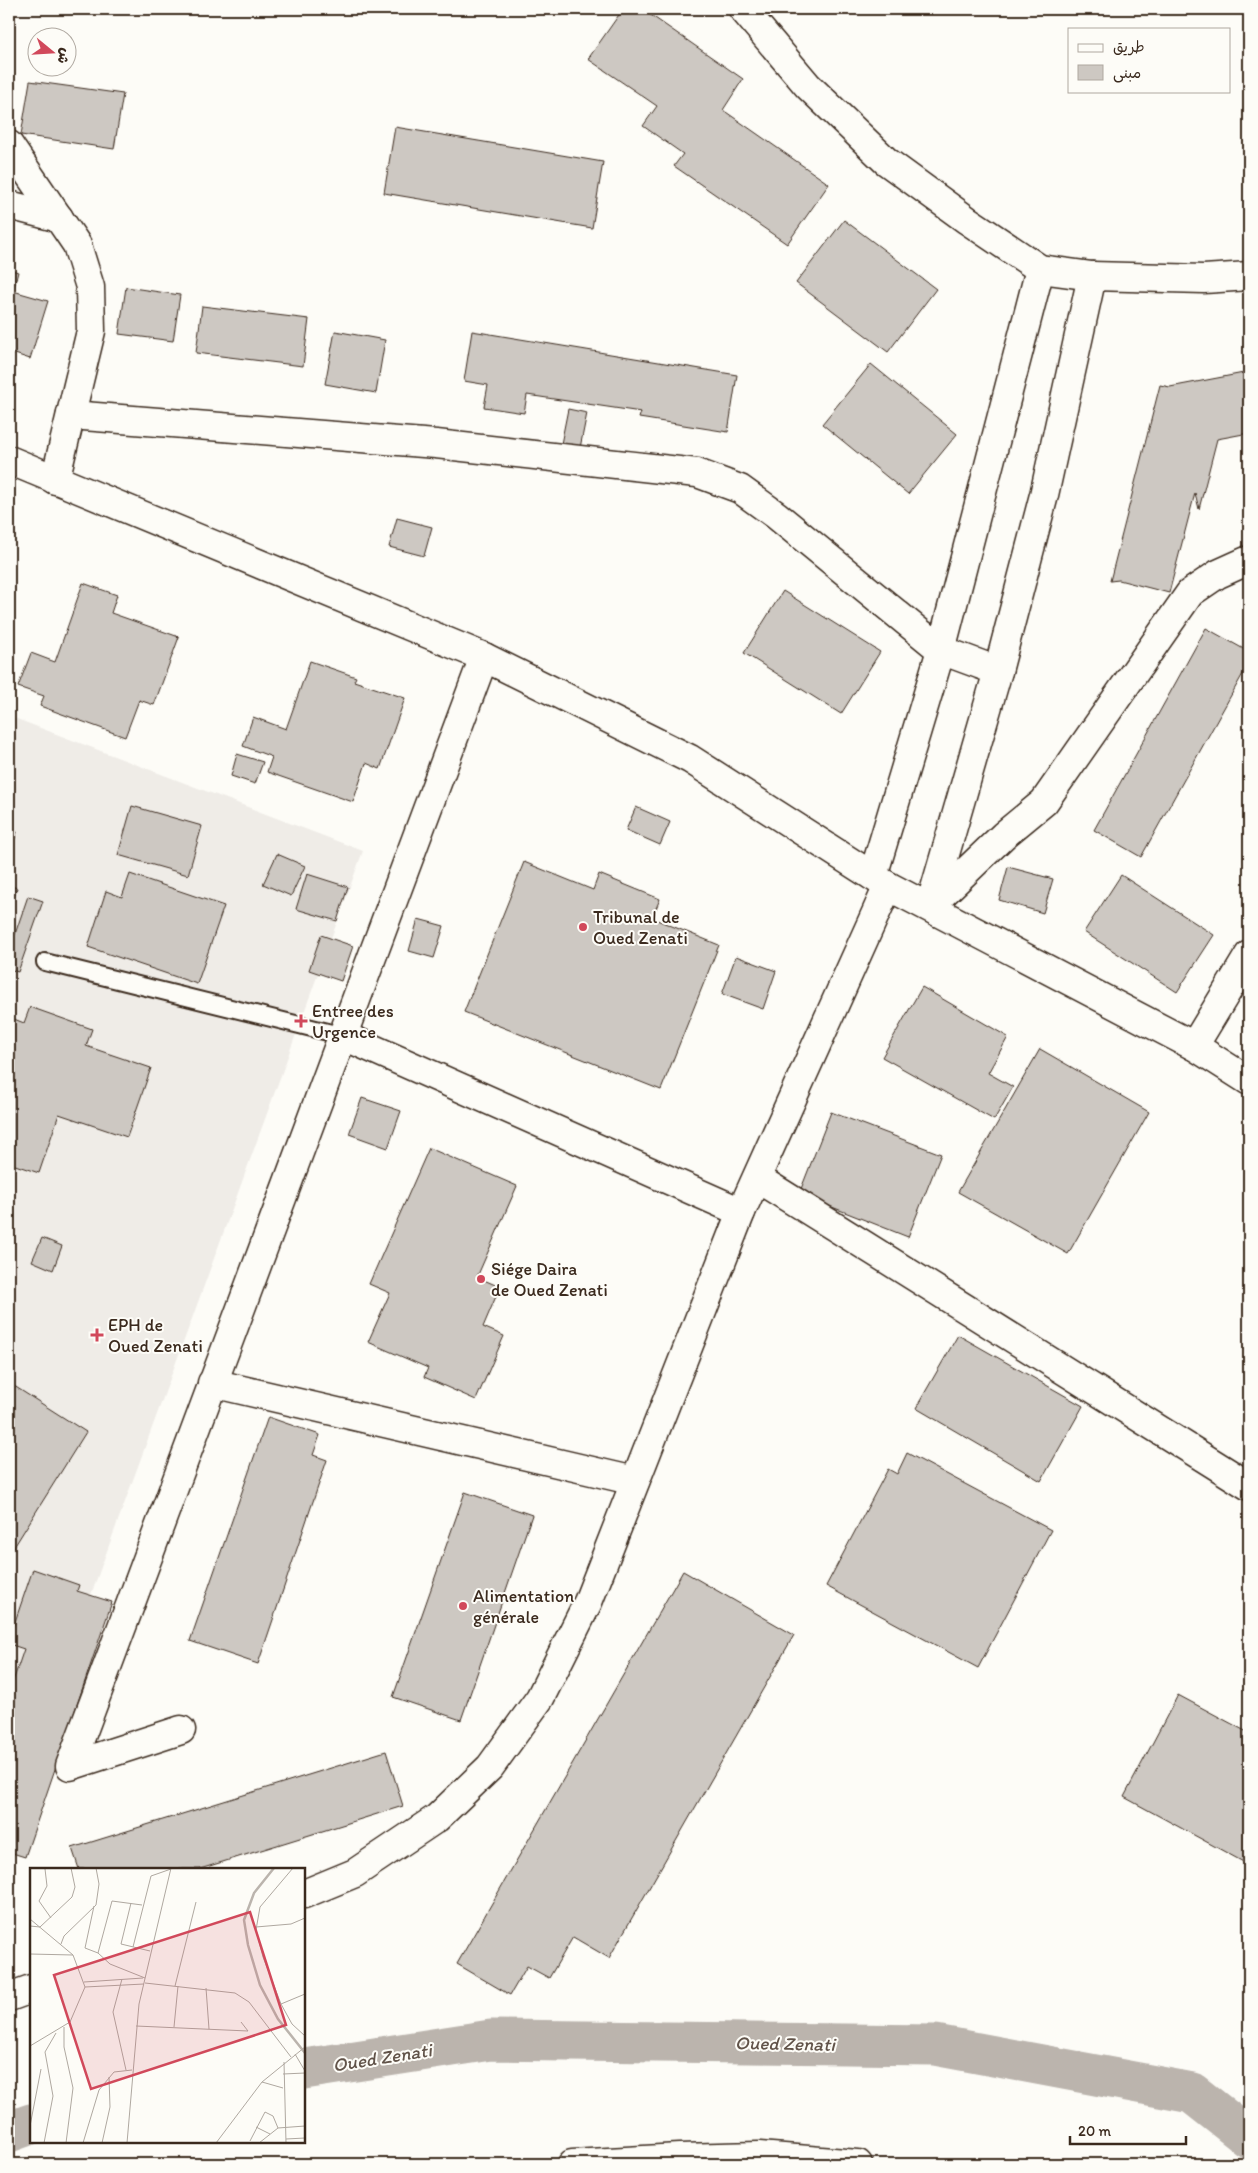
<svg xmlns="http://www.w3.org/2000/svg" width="1258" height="2173" font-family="Itim,'Playpen Sans Arabic',sans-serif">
	<rect width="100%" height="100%" fill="#fdfcf7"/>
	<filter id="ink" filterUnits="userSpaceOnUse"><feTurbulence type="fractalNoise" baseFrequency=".02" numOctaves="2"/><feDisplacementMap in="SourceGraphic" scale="10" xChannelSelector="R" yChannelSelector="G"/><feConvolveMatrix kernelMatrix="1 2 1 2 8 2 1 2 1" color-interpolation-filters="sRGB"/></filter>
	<g filter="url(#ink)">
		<polygon fill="#efece7" points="9,716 363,851 9,1819"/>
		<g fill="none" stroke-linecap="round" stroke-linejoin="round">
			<g stroke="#bbb4ad" stroke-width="41">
				<polyline points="304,2069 491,2040 935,2045 1192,2093 1249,2138"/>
				<polyline points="9,2132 31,2124"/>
			</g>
		</g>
		<g fill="#cdc8c2" stroke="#3b2a1e">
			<polygon points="623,9 642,9 743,79 723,110 829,184 787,244 674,166 683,154 643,126 657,106 588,59"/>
			<polygon points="30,81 123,94 114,149 21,135"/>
			<polygon points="395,127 603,162 592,228 384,193"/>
			<polygon points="844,220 936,289 888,352 796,283"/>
			<polygon points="9,269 18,272 13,291 48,301 30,359 9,352"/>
			<polygon points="126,287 180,295 173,341 119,334"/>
			<polygon points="202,306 309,319 303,366 196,353"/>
			<polygon points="335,331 385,340 376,393 325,384"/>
			<polygon points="472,331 737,375 728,432 639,418 641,412 527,395 524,413 484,407 488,385 464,381"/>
			<polygon points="871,364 957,434 908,494 822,424"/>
			<polygon points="1249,372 1249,433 1217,439 1199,509 1195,493 1169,593 1119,580 1110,581 1160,385 1170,387"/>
			<polygon points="568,409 587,413 578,458 559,454"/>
			<polygon points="397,518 432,527 424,556 389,547"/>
			<polygon points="83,583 117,595 111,613 179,637 154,705 139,700 125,737 40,706 44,696 18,687 31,653 55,662"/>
			<polygon points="783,591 880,652 841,714 744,653"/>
			<polygon points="1206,628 1249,652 1249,663 1141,857 1094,830"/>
			<polygon points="310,661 356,677 354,681 405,698 380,769 366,763 353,802 267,772 272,757 243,746 253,717 286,729"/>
			<polygon points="237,754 263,762 255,784 231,776"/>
			<polygon points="132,806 202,826 188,875 118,855"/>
			<polygon points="636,807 670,822 660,845 626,830"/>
			<polygon points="9,829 17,832 9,857"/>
			<polygon points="277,854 305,866 291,896 263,884"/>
			<polygon points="524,862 593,890 599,874 660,899 652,918 719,945 661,1090 464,1012"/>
			<polygon points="1008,867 1053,879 1043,913 999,900"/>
			<polygon points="130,874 224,906 197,984 88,947 106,891 122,897"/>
			<polygon points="307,874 348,887 337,921 296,909"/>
			<polygon points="1121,875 1214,935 1177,992 1084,932"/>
			<polygon points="9,885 17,888 9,912"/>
			<polygon points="28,896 43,901 18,972 9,969 9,935 14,937"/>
			<polygon points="418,919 444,926 434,958 409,951"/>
			<polygon points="321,935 353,946 341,981 309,970"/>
			<polygon points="736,956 776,971 763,1009 722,994"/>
			<polygon points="922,987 1008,1037 988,1073 1013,1087 994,1120 882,1057"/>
			<polygon points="30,1007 92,1029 86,1046 151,1068 127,1137 59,1114 39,1173 9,1163 9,1017 24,1023"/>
			<polygon points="1040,1049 1149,1112 1068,1254 958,1192"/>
			<polygon points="362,1098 401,1111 388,1148 349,1134"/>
			<polygon points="831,1112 941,1154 908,1237 799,1194"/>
			<polygon points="429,1148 517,1186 477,1277 500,1287 483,1327 504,1336 476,1400 424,1377 428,1368 368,1342 390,1293 369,1284"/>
			<polygon points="42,1238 62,1246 53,1270 32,1261"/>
			<polygon points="958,1335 1083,1406 1041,1481 916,1408"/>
			<polygon points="11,1384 86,1432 9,1555 9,1388"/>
			<polygon points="268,1417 320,1435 313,1455 327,1460 258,1664 190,1641"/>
			<polygon points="907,1453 1051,1530 978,1668 826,1586 888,1469 897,1474"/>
			<polygon points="465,1492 532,1515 461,1720 393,1697"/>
			<polygon points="33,1569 79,1585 77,1591 112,1602 25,1857 9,1852 9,1693 24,1649 9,1644 9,1639"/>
			<polygon points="683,1571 794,1635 609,1958 573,1937 549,1978 527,1966 510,1995 457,1964"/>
			<polygon points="1178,1695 1249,1733 1249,1865 1124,1797"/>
			<polygon points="386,1751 403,1806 200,1869 79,1869 72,1848"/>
		</g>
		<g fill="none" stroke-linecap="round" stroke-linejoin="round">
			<defs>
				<polyline id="lane" points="45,962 344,1036"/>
				<g id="street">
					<polyline points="743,9 808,86 886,161 967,220 1040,269 1092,276 1204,279 1249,276"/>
					<polyline points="9,145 77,245 90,287 91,331 55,480"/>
					<polyline points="9,205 59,218"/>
					<polyline points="71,415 436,444 697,473 740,489 776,515 941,650 998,671"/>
					<polyline points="873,876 941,650 1040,269"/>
					<polyline points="931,905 1004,835 1044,802 1190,593 1218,574 1249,560"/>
					<polyline points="930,906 998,671 1044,495 1092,276"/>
					<polyline points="344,1036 741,1212"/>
					<polyline points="1194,1046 1249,955"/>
					<polyline points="757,1178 1249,1486"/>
					<polyline points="212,1383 635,1481"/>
					<polyline points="181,1730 70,1766 484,657"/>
					<polyline points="304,1894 355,1873 437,1818 490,1767 540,1698 588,1602 741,1212 888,886"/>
					<polyline points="9,1997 31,1989"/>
					<polyline points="572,2164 679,2158 759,2156 858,2164"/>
				</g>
				<polyline id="secondary" points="9,460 484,657 690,759 888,886 1194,1046 1249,1081"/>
			</defs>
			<use href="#lane" stroke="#3b2a1e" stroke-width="20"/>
			<use href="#street" stroke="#3b2a1e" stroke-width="31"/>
			<use href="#secondary" stroke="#3b2a1e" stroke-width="31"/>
			<use href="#lane" stroke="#fdfcf7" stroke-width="16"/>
			<use href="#street" stroke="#fdfcf7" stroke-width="28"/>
			<use href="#secondary" stroke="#fdfcf7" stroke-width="28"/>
		</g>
	</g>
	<g fill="#d1495b" stroke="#fdfcf7" stroke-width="2">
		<circle cx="583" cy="927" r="5"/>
		<path d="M298.5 1013.5h5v5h5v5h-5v5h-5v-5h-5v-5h5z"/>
		<circle cx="481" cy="1279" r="5"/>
		<path d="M94.5 1327.5h5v5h5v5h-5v5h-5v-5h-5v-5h5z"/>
		<circle cx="463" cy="1606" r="5"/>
	</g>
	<g text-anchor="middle" stroke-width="4" stroke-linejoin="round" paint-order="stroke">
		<g font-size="18" fill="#3b2a1e" stroke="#fdfcf7" text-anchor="start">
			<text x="593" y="923">Tribunal de<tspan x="593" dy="21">Oued Zenati</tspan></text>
			<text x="312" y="1017">Entree des<tspan x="312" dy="21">Urgence</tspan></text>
			<text x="491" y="1275">Siége Daira<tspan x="491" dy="21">de Oued Zenati</tspan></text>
			<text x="108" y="1331">EPH de<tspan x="108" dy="21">Oued Zenati</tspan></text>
			<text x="473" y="1602">Alimentation<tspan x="473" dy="21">générale</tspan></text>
		</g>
		<g font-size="19" font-style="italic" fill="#615349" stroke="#fdfcf7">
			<text transform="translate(785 2043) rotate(1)" y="7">Oued Zenati</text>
			<text transform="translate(382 2057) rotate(-9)" y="7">Oued Zenati</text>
		</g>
	</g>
	<g transform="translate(30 1868)">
		<rect width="275" height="275" fill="#fdfcf7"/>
		<path fill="none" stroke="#bbb4ad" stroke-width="2.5" d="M244,0l-20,25 -10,27 4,25 12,40 18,34 27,34"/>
		<path fill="none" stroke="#afa8a0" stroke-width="1" d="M263,0l-33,39 -4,23 7,27 18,47 11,20 13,12M15,1l2,17 -8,15 12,17M101,35l-10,41 29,7M64,38l-9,42 13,5 12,11 35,14M0,51l43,36 12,32 -15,35 -40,24M0,58l10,1 32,-30 3,-10 -4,-19M226,59l35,-3 14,-6M31,76l3,-8 32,-31 3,-21 -3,-16M103,79l18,-71 20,-7M68,85l14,-52 30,4M0,86l43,1M92,111l-9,33 13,58M54,114l59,-4M115,115l90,10 14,9 42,55M145,118l21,-84M55,119l59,-3M176,120l3,41M251,136l24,-10M106,158l112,5 -7,-9M34,159v20l9,41 -7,55M144,159l4,-41M265,186l10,17M254,194l2,81M253,206l22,-1M232,214l21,6M0,258l11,-57M226,259l14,7M256,271l19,-1M220,273l15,-29 8,4 5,12M14,275l9,-47 -8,-44 11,-19M53,275l16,-53 15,-18 18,-2M72,275l8,-36 -1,-30M97,275l12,-139 32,-136M186,275l46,-61 43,-35M229,275l19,-15 27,-2"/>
		<path fill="#d1495b" fill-opacity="0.15" stroke="#d1495b" stroke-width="2.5" d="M220,44l36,113 -195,64 -37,-114z"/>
		<rect width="275" height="275" fill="none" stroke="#3b2a1e" stroke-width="2.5"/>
	</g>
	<rect width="1258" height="2173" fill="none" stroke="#fdfcf7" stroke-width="30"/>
	<rect x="15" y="15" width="1228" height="2143" fill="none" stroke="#3b2a1e" stroke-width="2" filter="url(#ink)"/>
	<rect x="1068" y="28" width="162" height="65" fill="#fdfcf7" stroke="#afa8a0"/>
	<rect x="1078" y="44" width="25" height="8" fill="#fdfcf7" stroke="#afa8a0"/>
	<text x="1113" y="52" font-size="15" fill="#3b2a1e">طريق</text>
	<rect x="1078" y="65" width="25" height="15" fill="#cdc8c2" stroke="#afa8a0"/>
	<text x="1113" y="78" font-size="15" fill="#3b2a1e">مبنى</text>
	<g transform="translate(52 52) rotate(108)"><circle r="24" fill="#fdfcf7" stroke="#afa8a0"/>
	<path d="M0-4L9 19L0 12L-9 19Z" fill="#d1495b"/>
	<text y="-8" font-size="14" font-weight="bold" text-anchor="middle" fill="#3b2a1e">ش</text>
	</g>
	<path d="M1070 2136v8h116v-8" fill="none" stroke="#3b2a1e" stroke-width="2.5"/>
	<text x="1078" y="2136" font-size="15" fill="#3b2a1e" stroke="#fdfcf7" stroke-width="4" paint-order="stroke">20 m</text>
</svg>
